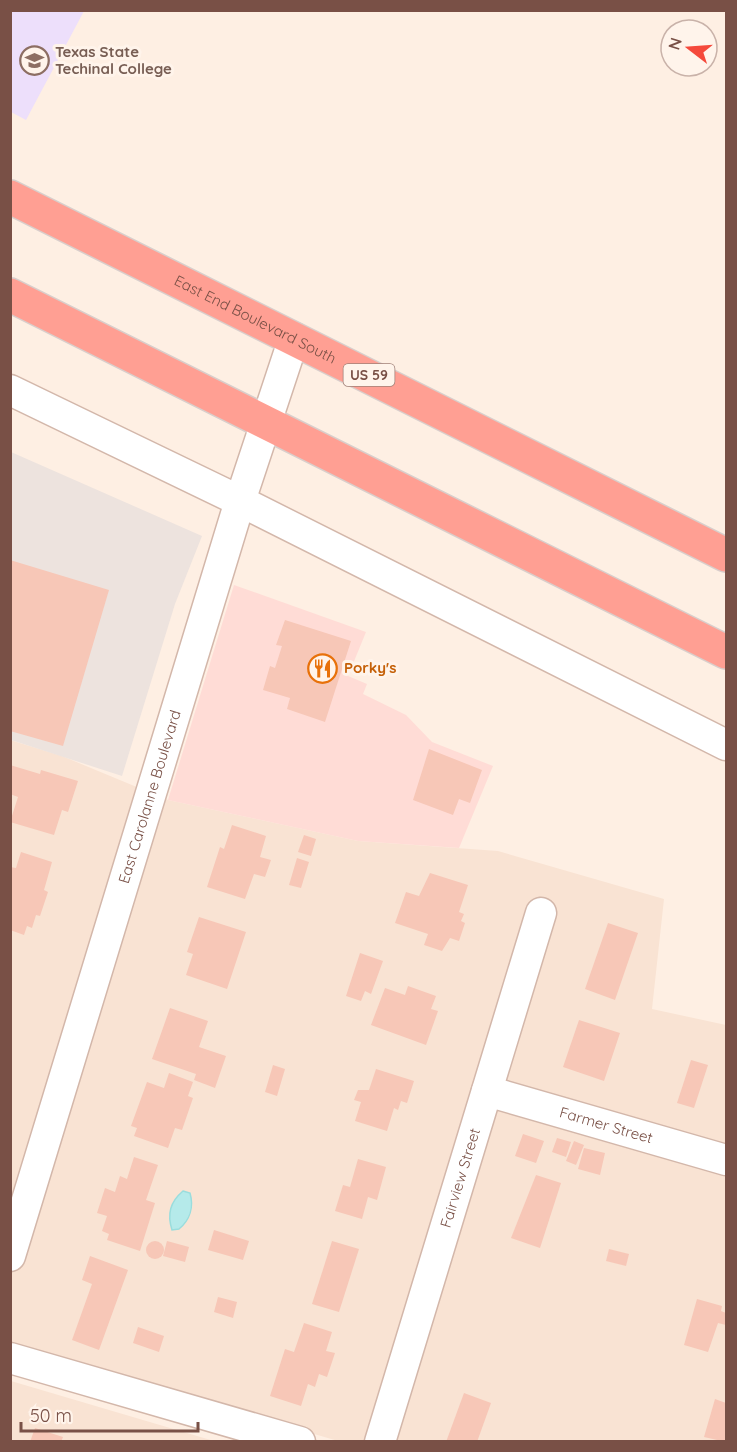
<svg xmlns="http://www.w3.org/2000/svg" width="737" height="1452" font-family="Quicksand,sans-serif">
	<rect width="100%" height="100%" fill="#feefe3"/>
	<g fill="#f9e3d3">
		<polygon points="10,740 62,756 168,800 358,841 498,851 664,899 652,1009 726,1025 726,1441 338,1441 11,1345"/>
		<polygon points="11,1381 214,1441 11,1441"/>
	</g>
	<polygon fill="#ffdcd6" points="234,585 366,632 348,676 367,684 363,694 406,715 432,742 493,766 459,848 358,841 168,800"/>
	<polygon fill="#ede3de" points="11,452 202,536 175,604 122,776 11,740"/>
	<polygon fill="#eddffb" points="10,11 84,11 26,120 11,112"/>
	<path fill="#b5eaea" stroke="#9adddd" stroke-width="1.5" d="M183,1191l7,2c4,14 0,27 -11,36l-7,1c-5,-16 -2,-28 11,-39z"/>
	<g fill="#f7c7b7">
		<polygon points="10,560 109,590 63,746 10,731"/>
		<polygon points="285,620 351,641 325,722 287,709 290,698 263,690 270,666 275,668 282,646 276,645"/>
		<polygon points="429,749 482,770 470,803 459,799 453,815 413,800"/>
		<polygon points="10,765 40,774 41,770 78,781 68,812 62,810 54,835 10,822 18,797 10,794"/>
		<polygon points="232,825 266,836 260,857 271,860 265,877 254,874 245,899 207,887 220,847 224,849"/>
		<polygon points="304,835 316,839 311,856 298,852"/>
		<polygon points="21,852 52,862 44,890 48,892 40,916 36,915 32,928 27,926 24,935 10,930 10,867 16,868"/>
		<polygon points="297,858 309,862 301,888 289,885"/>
		<polygon points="430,873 468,885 459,912 464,914 461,921 465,923 459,941 450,938 442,951 424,945 428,934 395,923 406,892 419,896"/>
		<polygon points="199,917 246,932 227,989 186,975 193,954 187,952"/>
		<polygon points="608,923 638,933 615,1000 585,989"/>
		<polygon points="360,953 383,961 371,994 365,991 361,1001 346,996"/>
		<polygon points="408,986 436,996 431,1009 438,1011 426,1045 371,1025 385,988 405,995"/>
		<polygon points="170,1008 208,1021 199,1047 226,1056 215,1088 194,1080 196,1074 152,1059"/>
		<polygon points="579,1020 620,1033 604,1081 563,1067"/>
		<polygon points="691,1060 708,1065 694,1108 677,1103"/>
		<polygon points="273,1065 285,1069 277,1096 265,1092"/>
		<polygon points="376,1069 414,1081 407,1103 401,1101 398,1110 394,1108 387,1131 355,1121 361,1102 354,1100 358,1090 369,1090"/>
		<polygon points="169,1073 193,1082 188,1096 193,1098 182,1130 175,1128 168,1148 134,1136 137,1128 131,1126 147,1082 164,1088"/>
		<polygon points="523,1134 544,1141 536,1163 515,1156"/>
		<polygon points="557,1138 571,1142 566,1157 552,1152"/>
		<polygon points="574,1141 584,1145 576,1165 566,1161"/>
		<polygon points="584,1148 605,1153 600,1175 578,1169"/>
		<polygon points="134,1157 158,1165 146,1200 155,1203 140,1251 107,1240 109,1234 102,1231 107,1216 97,1213 105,1188 115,1192 120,1176 127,1179"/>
		<polygon points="358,1159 386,1167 377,1200 368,1197 362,1219 335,1211 343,1185 350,1187"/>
		<polygon points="536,1175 561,1183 540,1248 511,1238"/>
		<polygon points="214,1230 249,1241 243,1260 208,1250"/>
		<polygon points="167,1241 189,1247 185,1262 163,1256"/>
		<polygon points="332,1241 359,1249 339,1312 312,1304"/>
		<circle cx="155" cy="1250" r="9"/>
		<polygon points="609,1249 629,1254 626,1266 606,1261"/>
		<polygon points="90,1256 128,1270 99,1350 72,1340 92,1284 82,1280"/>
		<polygon points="218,1297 237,1302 233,1318 214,1312"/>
		<polygon points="697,1299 722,1306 721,1311 726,1313 726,1325 718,1323 708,1352 684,1345"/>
		<polygon points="304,1323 332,1332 326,1351 335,1353 327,1377 319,1374 315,1387 308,1384 301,1406 270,1396 285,1349 294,1352"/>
		<polygon points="138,1327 164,1336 159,1352 133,1343"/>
		<polygon points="464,1393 491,1403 477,1442 446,1442"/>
		<polygon points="715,1399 726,1403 726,1442 704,1437"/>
		<polygon points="35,1428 63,1437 61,1442 30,1442"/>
	</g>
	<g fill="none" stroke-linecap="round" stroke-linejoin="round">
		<defs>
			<g id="minor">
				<polyline points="10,390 240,501 726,745"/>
				<path id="s1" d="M487,1091l239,69"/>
				<path id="s2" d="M10,1256l230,-755 54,-163"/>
				<polyline points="10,1358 300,1442"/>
				<path id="s3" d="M380,1442l161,-529"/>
			</g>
			<g id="highway">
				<path id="s4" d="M10,197l716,358"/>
				<polyline points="10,295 726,652"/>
			</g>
		</defs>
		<use href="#minor" stroke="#d3b7aa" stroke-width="33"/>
		<use href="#highway" stroke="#d9cecb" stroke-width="36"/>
		<use href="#minor" stroke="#fff" stroke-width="30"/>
		<use href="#highway" stroke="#ff9f93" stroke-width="33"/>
	</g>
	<defs>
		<symbol id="university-ring" viewBox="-11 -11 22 22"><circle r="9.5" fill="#fff4eb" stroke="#8d6e63" stroke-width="1.5"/><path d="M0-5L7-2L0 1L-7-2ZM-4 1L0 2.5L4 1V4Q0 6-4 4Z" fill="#8d6e63"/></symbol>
		<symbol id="restaurant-ring" viewBox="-11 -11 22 22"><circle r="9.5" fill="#fff4eb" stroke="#e8710a" stroke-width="1.5"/><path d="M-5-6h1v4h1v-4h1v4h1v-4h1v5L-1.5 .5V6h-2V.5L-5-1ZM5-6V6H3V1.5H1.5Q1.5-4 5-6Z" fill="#e8710a"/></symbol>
	</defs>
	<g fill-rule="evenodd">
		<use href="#university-ring" x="18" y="44" width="33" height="33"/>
		<use href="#restaurant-ring" x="306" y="652" width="33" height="33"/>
	</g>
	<g text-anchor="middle" stroke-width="6" stroke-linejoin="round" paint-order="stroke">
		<rect fill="#fff4eb" stroke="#a18178" stroke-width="1.5" x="343.5" y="364" width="51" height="22" rx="4.5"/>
		<g font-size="14" font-weight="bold" fill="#795046">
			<text x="369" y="380">US 59</text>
		</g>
		<g font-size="15" font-weight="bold" fill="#785e54" stroke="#fff4eb" text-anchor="start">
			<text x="55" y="57">Texas State<tspan x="55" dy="17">Techinal College</tspan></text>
		</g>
		<g font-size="15" fill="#795046" stroke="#fff4eb">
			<text dy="5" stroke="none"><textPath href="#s4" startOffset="274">East End Boulevard South</textPath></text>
			<text dy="5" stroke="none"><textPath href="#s2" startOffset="480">East Carolanne Boulevard</textPath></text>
			<text dy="5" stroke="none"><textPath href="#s1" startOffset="124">Farmer Street</textPath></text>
			<text dy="5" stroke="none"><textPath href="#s3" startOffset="276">Fairview Street</textPath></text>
		</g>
		<g font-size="15" font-weight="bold" fill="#c56008" stroke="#fff4eb" text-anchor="start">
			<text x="344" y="673">Porky's</text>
		</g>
	</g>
	<rect width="737" height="1452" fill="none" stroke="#795046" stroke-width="24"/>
	<g transform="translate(689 48) rotate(287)"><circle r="28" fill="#fff4eb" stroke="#c9b2a9" stroke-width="1.5"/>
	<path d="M0-4.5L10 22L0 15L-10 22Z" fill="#f5493b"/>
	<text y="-9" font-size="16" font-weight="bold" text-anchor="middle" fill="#795046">N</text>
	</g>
	<path d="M21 1422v9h177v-9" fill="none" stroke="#795046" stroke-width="3"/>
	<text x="30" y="1422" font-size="18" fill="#795046" stroke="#fff4eb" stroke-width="4.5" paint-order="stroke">50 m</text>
</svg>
